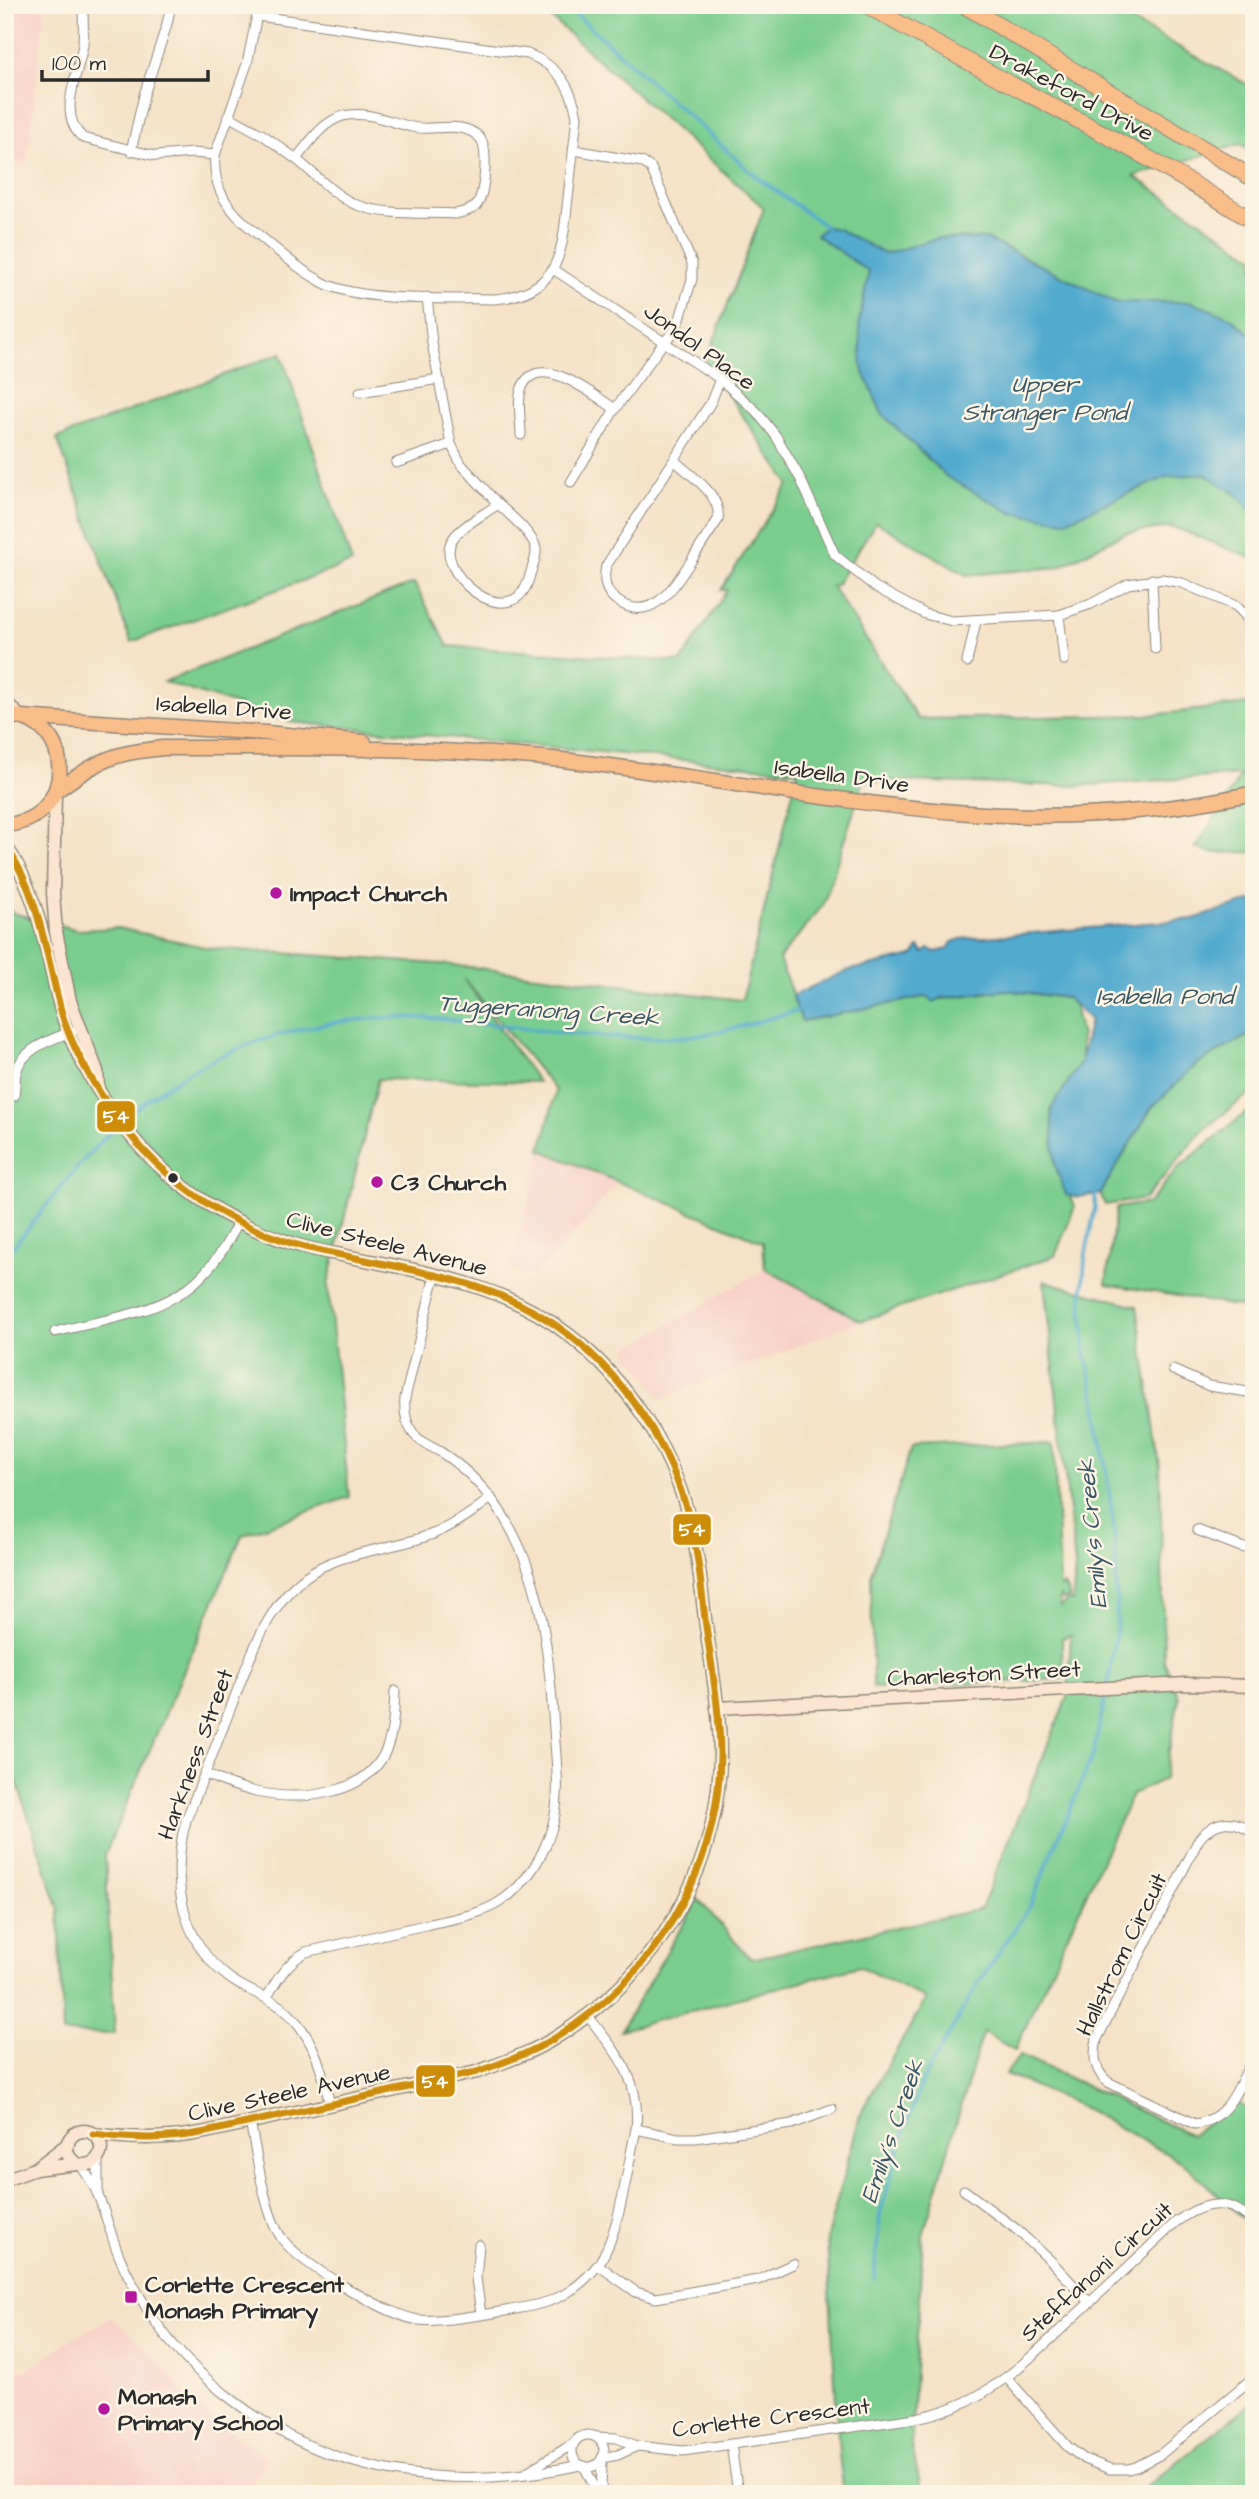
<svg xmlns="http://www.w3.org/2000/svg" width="1259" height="2499" font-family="'Architects Daughter',sans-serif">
	<rect width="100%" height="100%" fill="#fcf5e5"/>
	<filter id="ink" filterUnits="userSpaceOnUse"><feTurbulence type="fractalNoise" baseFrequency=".0143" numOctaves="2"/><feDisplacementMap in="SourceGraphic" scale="14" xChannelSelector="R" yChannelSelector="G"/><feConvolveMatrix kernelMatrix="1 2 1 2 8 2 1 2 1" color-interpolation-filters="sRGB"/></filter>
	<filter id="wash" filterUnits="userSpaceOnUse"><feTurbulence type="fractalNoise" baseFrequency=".00686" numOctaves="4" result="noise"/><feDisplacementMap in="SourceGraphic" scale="28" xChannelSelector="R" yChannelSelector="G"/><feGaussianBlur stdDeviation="1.57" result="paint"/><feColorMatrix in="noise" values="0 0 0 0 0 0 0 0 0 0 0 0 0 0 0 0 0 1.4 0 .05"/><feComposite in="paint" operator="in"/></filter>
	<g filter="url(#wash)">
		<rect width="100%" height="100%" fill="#f5e2c8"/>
		<g fill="#f7d1c7">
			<polygon points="5,5 45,5 27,164 5,158"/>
			<polygon points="541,1150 618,1181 581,1226 534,1276 510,1271"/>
			<polygon points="765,1269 861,1321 661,1399 626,1349"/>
			<polygon points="112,2317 142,2344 184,2391 224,2427 266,2457 246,2494 5,2494 5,2376 20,2370 28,2370 66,2343"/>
		</g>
		<g fill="#7acd8f" stroke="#527c5d" stroke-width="2">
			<polygon points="537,5 1102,5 1254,88 1254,152 1241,144 1134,176 1254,257 1254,559 1173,527 1125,533 1059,567 966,575 876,522 836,585 831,585 918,719 1152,715 1254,703 1254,852 1213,853 1196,848 1241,775 1074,786 864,780 823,905 779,959 802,1021 923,997 942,999 1005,990 1073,999 1081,1036 1081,1095 1064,1184 1075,1206 1055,1256 861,1321 765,1269 763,1242 541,1150 556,1091 464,979 538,1082 378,1079 328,1285 349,1497 242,1535 105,1854 115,2034 63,2033 59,1910 11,1764 5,1766 5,904 13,913 78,930 118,928 209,948 453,965 742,1000 798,771 289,722 164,682 414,583 448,646 681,662 727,590 721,590 789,484 706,362 764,208"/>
			<polygon points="281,353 352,563 131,642 57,438"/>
			<polygon points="1254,1032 1254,1090 1202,1131 1145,1199 1105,1205 1100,1194 1152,1107 1197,1064"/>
			<polygon points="1254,1106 1254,1309 1106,1284 1116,1208 1149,1203 1178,1168"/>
			<polygon points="1044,1281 1137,1306 1160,1467 1164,1661 1179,1697 1164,1779 1132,1794 1015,2050 983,2032 923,2235 911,2442 922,2494 844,2494 839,2455 827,2237 861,2112 926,1999 859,1966 621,2030 698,1899 751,1959 981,1909 1067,1698 1071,1635 1062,1638 1063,1679 873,1688 871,1574 911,1448 1054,1442 1060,1587 1064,1585 1070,1597 1063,1600 1060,1596 1060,1607 1069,1600 1073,1601 1075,1565"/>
			<polygon points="1020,2055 1191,2135 1236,2101 1254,2114 1254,2228 1182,2162 1082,2107 1006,2074"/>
			<polygon points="1254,2401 1254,2494 1137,2494"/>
		</g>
		<g fill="#52aacf" stroke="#3e6a7d" stroke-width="2">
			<polygon points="826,227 838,229 885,254 938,238 987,239 1115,302 1191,302 1230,317 1254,337 1254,513 1235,493 1204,474 1166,477 1066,521 1012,513 947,477 882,414 862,368 859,321 869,272 816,235"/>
			<polygon points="1254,900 1254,1032 1197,1064 1152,1107 1100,1194 1077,1197 1066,1195 1055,1165 1051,1109 1081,1061 1090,1019 1067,998 1005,990 942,998 933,1002 928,997 923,997 802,1021 792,996 846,971 913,956 919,947 924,953 929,949 935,952 948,949 952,942 961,939 1193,919"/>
		</g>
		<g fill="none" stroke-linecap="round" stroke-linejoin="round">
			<g stroke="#52aacf" stroke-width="3.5">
				<polyline points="570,9 753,174 826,227"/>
				<polyline points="1095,1190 1095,1207 1085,1258 1082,1297 1085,1352 1097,1406 1115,1535 1117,1623 1108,1685"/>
				<path d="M5,1257c45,-54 85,-114 142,-157 79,-60 182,-87 280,-82 62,4 123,16 185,19 34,2 72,2 106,-5 27,-6 55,-15 82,-22"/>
				<polyline points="874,2279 880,2214 906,2125 922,2081 978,1984 1030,1906 1094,1752 1106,1693"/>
			</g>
		</g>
	</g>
	<g filter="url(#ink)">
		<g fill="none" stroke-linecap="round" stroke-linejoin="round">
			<defs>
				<g id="street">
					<path d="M83,5c0,13 1,26 0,39 -4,30 -27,70 0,94l73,18 37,-3 22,2"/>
					<path d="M258,16l270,38c30,12 44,33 49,63 -3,27 -6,54 -9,81 -6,54 -7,95 -73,101 -46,-1 -131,4 -171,-16 -25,-13 -47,-33 -69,-51 -26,-21 -43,-42 -40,-77l32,-91 12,-59"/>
					<path d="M228,116l35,19 33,24c13,-16 26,-37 47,-43 24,-6 46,6 69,11 21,5 51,-8 68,11 9,11 5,57 -4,68 -6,5 -13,6 -20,8 -30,-2 -72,2 -99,-9 -23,-9 -42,-31 -61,-46"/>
					<polyline points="131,151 144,95 167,24 171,5"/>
					<polyline points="553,269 720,379 756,411 776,436 800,478 835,555 875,587 925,614 952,621 1059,615 1091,604 1128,584 1162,579 1182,583 1236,606 1246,616 1250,634"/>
					<path d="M427,297l5,46 19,101 10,20 37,40c-13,10 -32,19 -43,32 -29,32 59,106 75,39 2,-8 7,-18 6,-26 -2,-14 -27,-35 -38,-45"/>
					<polyline points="360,392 439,379"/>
					<path d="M521,435c0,-14 -4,-32 0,-45 15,-43 74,6 94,19"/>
					<path d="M674,460l-68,106c-3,13 -1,26 10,34 36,26 58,-14 75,-39 9,-14 18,-28 27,-41 4,-26 -27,-44 -44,-60l37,-58 9,-23"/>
					<polyline points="396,463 451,444"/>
					<polyline points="571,482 615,409 664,342 672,334 678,325 692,279 692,263 651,168 642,162 574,150"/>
					<polyline points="1152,579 1155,649"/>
					<polyline points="1059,615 1064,660"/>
					<polyline points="967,662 976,621"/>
					<path d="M14,1096c1,-7 1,-15 2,-23 5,-24 36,-34 57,-42"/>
					<path d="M55,1332c87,-22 141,-20 183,-110"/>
					<polyline points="1173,1370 1209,1386 1254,1393"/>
					<polyline points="1197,1530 1241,1547 1254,1549"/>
					<path d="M205,1774c16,7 33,14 51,18 43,9 110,5 130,-42 8,-20 8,-39 9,-59"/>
					<path d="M1254,1833c-21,-16 -39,-13 -55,6l-102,200c-4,18 -3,31 11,43l87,42c35,-4 45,-41 59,-69"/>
					<path d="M267,1997c11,-18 19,-34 39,-45 39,-9 79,-18 119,-27 25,-6 54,-9 76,-24 26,-17 44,-47 52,-77 8,-31 3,-63 1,-95 -5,-77 -12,-159 -58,-224 -15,-21 -35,-40 -57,-54 -9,-5 -20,-9 -26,-18 -8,-11 -9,-23 -8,-35l30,-123"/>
					<path d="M330,2105c-7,-32 -15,-64 -38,-88 -18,-20 -44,-24 -64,-40 -49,-38 -57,-100 -42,-157 15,-36 29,-72 43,-108 21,-52 38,-117 92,-145 35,-17 75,-19 112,-33 21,-8 40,-22 58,-36"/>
					<path d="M250,2122c7,32 14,93 33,118 19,25 104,75 135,80 23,3 116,-12 137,-21 16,-7 31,-19 42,-33 23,-31 30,-98 39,-137 5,-51 -19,-75 -48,-113"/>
					<polyline points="636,2129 678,2138 696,2138 792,2124 832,2109"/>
					<path d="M81,2165c5,9 12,18 16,28 9,20 14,44 23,65 9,21 21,41 33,60 21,32 50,60 81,83 103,79 223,90 347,64"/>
					<polyline points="964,2190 1016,2229 1051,2261 1090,2303"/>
					<polyline points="98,2192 98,2158"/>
					<polyline points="479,2245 476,2278 481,2314"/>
					<polyline points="598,2265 636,2292 656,2298 758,2280 793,2264"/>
					<polyline points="1007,2378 1068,2447 1084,2459 1110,2469 1128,2469 1136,2467 1161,2454 1254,2377"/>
					<circle cx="588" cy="2451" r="16"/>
					<path d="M596,2437l21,1 20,8 46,5 226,-32c73,-11 114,-54 165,-102 34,-31 68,-63 102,-95 27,-20 52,-26 78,1"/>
					<polyline points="731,2444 738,2494"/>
					<polyline points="602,2458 618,2455 637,2446"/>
					<polyline points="584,2466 598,2494"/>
					<polyline points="528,2471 573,2444"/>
					<polyline points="601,2494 602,2459"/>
				</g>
				<g id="secondary">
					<polyline points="5,701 20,717"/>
					<polyline points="55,792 53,893 56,932 70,1001 97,1071 98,1086"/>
					<path d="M5,845c35,49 41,112 57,169 15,50 57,114 95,150 38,36 82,62 131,78 19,7 39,10 58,14 80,17 157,27 223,79 58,45 102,112 120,183 9,33 12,67 16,101 6,45 15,90 15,136 -1,117 -66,222 -165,283 -24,15 -51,24 -78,34l-271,60c-40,8 -73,7 -113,2"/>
					<polyline points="717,1708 1186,1684 1254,1686"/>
					<circle cx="84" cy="2148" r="17"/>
					<polyline points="35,2169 68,2144"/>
					<polyline points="5,2180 35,2169 77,2164"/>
				</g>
				<g id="primary">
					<path d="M5,715c72,2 73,105 0,110"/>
					<polyline points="21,717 266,733 364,742"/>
					<path d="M56,791c21,-15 42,-31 68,-37 12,-3 26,-4 38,-6 130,0 262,-2 391,11 139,15 277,44 416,54 94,7 192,0 285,-20"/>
				</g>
				<g id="highway">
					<path d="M867,5c127,75 263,136 387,217"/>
					<polyline points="964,5 1254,179"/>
				</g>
			</defs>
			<use href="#street" stroke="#90867a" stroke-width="11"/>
			<use href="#secondary" stroke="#90867a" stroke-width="15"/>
			<use href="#primary" stroke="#90867a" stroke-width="17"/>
			<use href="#highway" stroke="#90867a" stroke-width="18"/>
			<use href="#street" stroke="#fff" stroke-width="9"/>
			<use href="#secondary" stroke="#fce5d0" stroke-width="12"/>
			<use href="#primary" stroke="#f8bd89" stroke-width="14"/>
			<use href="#highway" stroke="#f8bd89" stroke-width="16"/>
			<defs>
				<path id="bus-1" d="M5,845c35,49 41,112 57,169 15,50 57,114 95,150 38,36 82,62 131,78 19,7 39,10 58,14 80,17 157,27 223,79 58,45 102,112 120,183 9,33 12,67 16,101 6,45 15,90 15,136 -1,117 -66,222 -165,283 -24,15 -51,24 -78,34l-271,60c-40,8 -73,7 -113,2"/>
			</defs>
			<use href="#bus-1" stroke="#fcf5e5" stroke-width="12"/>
			<use href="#bus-1" stroke="#ce8d09" stroke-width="7"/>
		</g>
	</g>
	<g fill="#b5179e" stroke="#fcf5e5" stroke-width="2.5">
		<circle cx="276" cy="893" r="7"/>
		<circle cx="377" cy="1182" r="7"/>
		<rect x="124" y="2290" width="14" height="14" rx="3.5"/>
		<circle cx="104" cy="2409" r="7"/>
	</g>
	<circle fill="#2b2b2b" stroke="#fcf5e5" stroke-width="2.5" cx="173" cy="1178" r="6"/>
	<g text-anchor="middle" stroke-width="5" stroke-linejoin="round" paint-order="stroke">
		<g font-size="23" fill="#2b2b2b" stroke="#fcf5e5">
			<text transform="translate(1072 92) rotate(28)" y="8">Drakeford Drive</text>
			<text transform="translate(700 346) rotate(36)" y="8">Jondol Place</text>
			<text transform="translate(224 707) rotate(4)" y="8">Isabella Drive</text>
			<text transform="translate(842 775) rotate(8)" y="8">Isabella Drive</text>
			<text transform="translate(387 1243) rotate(14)" y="8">Clive Steele Avenue</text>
			<text transform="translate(984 1673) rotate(-3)" y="8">Charleston Street</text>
			<text transform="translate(195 1754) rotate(-70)" y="8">Harkness Street</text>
			<text transform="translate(1121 1954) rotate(-64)" y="8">Hallstrom Circuit</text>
			<text transform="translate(289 2092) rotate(-12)" y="8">Clive Steele Avenue</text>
			<text transform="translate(1096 2271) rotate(-42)" y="8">Steffanoni Circuit</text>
			<text transform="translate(771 2417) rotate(-7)" y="8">Corlette Crescent</text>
		</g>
		<g font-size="23" font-weight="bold" fill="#2b2b2b" stroke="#fcf5e5" text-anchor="start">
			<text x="290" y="901">Impact Church</text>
			<text x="391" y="1190">C3 Church</text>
			<text x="145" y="2292">Corlette Crescent<tspan x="145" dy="26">Monash Primary</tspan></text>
			<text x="118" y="2404">Monash<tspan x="118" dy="26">Primary School</tspan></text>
		</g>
		<g font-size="24" font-style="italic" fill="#395764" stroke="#fcf5e5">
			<text x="1045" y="392">Upper<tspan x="1045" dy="28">Stranger Pond</tspan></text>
			<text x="1165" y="1004">Isabella Pond</text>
			<text transform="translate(549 1010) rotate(4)" y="8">Tuggeranong Creek</text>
			<text transform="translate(1092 1534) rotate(-95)" y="8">Emily's Creek</text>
			<text transform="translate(892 2131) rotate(-71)" y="8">Emily's Creek</text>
		</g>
	</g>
	<g stroke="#fcf5e5" stroke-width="2.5">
		<rect x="96" y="1100" width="40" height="33" rx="7" fill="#ce8d09"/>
		<rect x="672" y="1513" width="40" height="33" rx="7" fill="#ce8d09"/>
		<rect x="415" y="2064" width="41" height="34" rx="7" fill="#ce8d09"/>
	</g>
	<g font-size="19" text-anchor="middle" font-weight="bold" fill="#fff">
		<text x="116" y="1123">54</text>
		<text x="692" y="1536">54</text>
		<text x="435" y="2088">54</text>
	</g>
	<rect width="1259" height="2499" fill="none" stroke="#fcf5e5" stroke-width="28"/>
	<path d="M42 70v10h166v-10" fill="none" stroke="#2b2b2b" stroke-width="3.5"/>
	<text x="52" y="70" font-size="21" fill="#2b2b2b" stroke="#fcf5e5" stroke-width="5" paint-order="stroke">100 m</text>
</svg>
